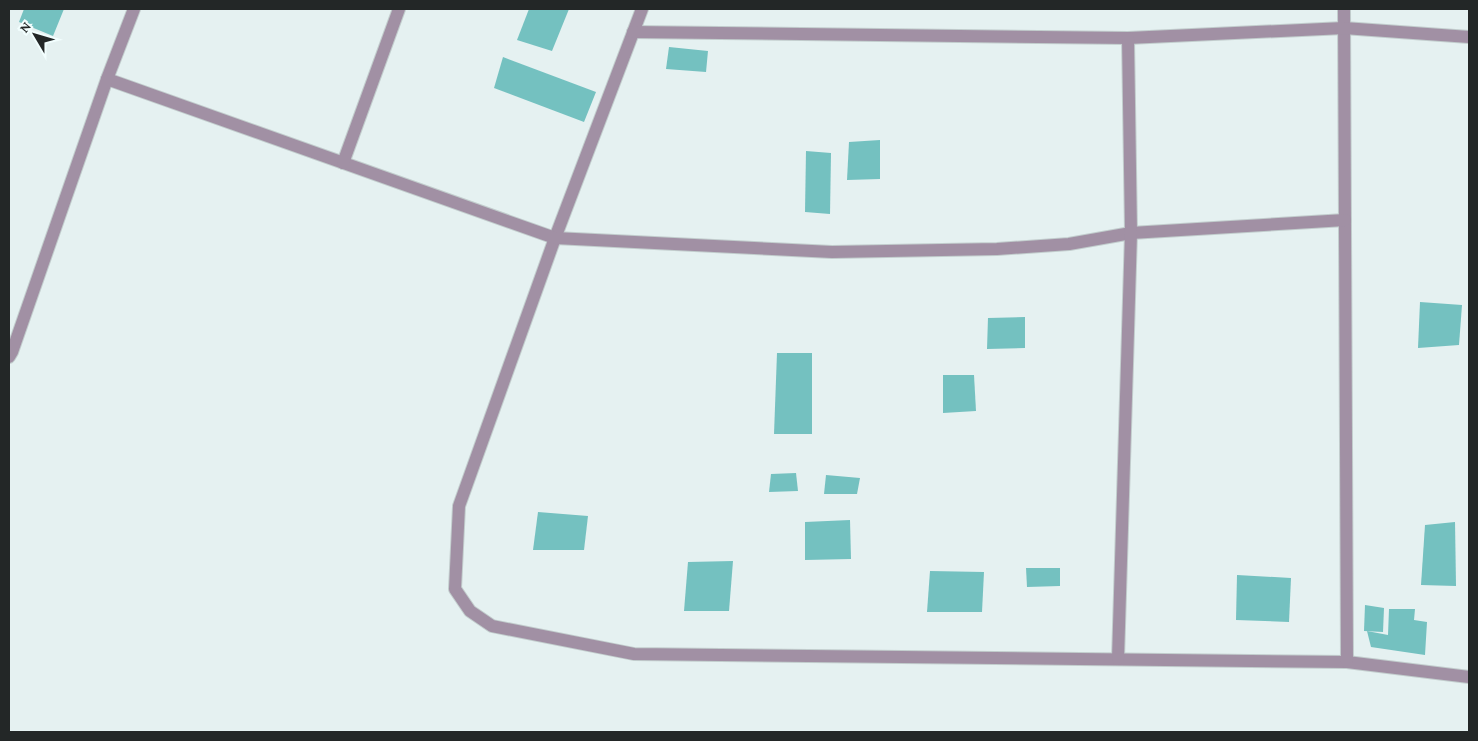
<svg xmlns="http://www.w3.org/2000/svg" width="1478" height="741" font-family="'Crimson Pro',serif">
	<rect width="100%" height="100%" fill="#e5f1f1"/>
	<g fill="#74c1c0">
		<polygon points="24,9 64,9 53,36 19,22"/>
		<polygon points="529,9 569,9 552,51 517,40"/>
		<polygon points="669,47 708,51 706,72 666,69"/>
		<polygon points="503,57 596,92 584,122 494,88"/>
		<polygon points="880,140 880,179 847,180 849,142"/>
		<polygon points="806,151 831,153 830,214 805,212"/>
		<polygon points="1420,302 1462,305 1459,345 1418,348"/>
		<polygon points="1025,317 1025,348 987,349 988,318"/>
		<polygon points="777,353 812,353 812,434 774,434"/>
		<polygon points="943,375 974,375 976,411 943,413"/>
		<polygon points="796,473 798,491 769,492 771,474"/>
		<polygon points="826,475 860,478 857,494 824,494"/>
		<polygon points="538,512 588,516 584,550 533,550"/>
		<polygon points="850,520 851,559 805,560 805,522"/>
		<polygon points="1455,522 1456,586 1421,585 1425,525"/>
		<polygon points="733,561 729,611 684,611 688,562"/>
		<polygon points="1026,568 1060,568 1060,586 1027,587"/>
		<polygon points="930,571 984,572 982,612 927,612"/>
		<polygon points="1237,575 1291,578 1289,622 1236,620"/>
		<polygon points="1365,605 1384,608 1383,632 1364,631"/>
		<polygon points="1389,609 1415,609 1414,620 1427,622 1425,655 1371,647 1367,631 1388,635"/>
	</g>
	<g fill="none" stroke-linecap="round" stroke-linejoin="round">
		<defs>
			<g id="street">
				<polyline points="642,9 555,238 459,506 455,589 470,611 492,626 634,654 1347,662 1469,677"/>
				<polyline points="1344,9 1347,662"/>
				<polyline points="633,32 1128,38 1344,28 1469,37"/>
				<polyline points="107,79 555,238 832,252 997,249 1069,244 1131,233 1345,220"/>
				<polyline points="343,163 399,9"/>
				<polyline points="9,357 12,352 107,79 134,9"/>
				<polyline points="1118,659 1131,233 1128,38"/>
			</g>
		</defs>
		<use href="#street" stroke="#c2cdcd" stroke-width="14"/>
		<use href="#street" stroke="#a190a4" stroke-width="12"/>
	</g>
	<rect width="1478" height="741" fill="none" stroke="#232727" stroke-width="20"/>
	<g transform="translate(35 35) rotate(308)" stroke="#f2fefe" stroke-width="4" paint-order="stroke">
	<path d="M0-4L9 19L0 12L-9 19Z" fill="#232727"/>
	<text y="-8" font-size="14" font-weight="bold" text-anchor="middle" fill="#232727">N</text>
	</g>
</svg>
